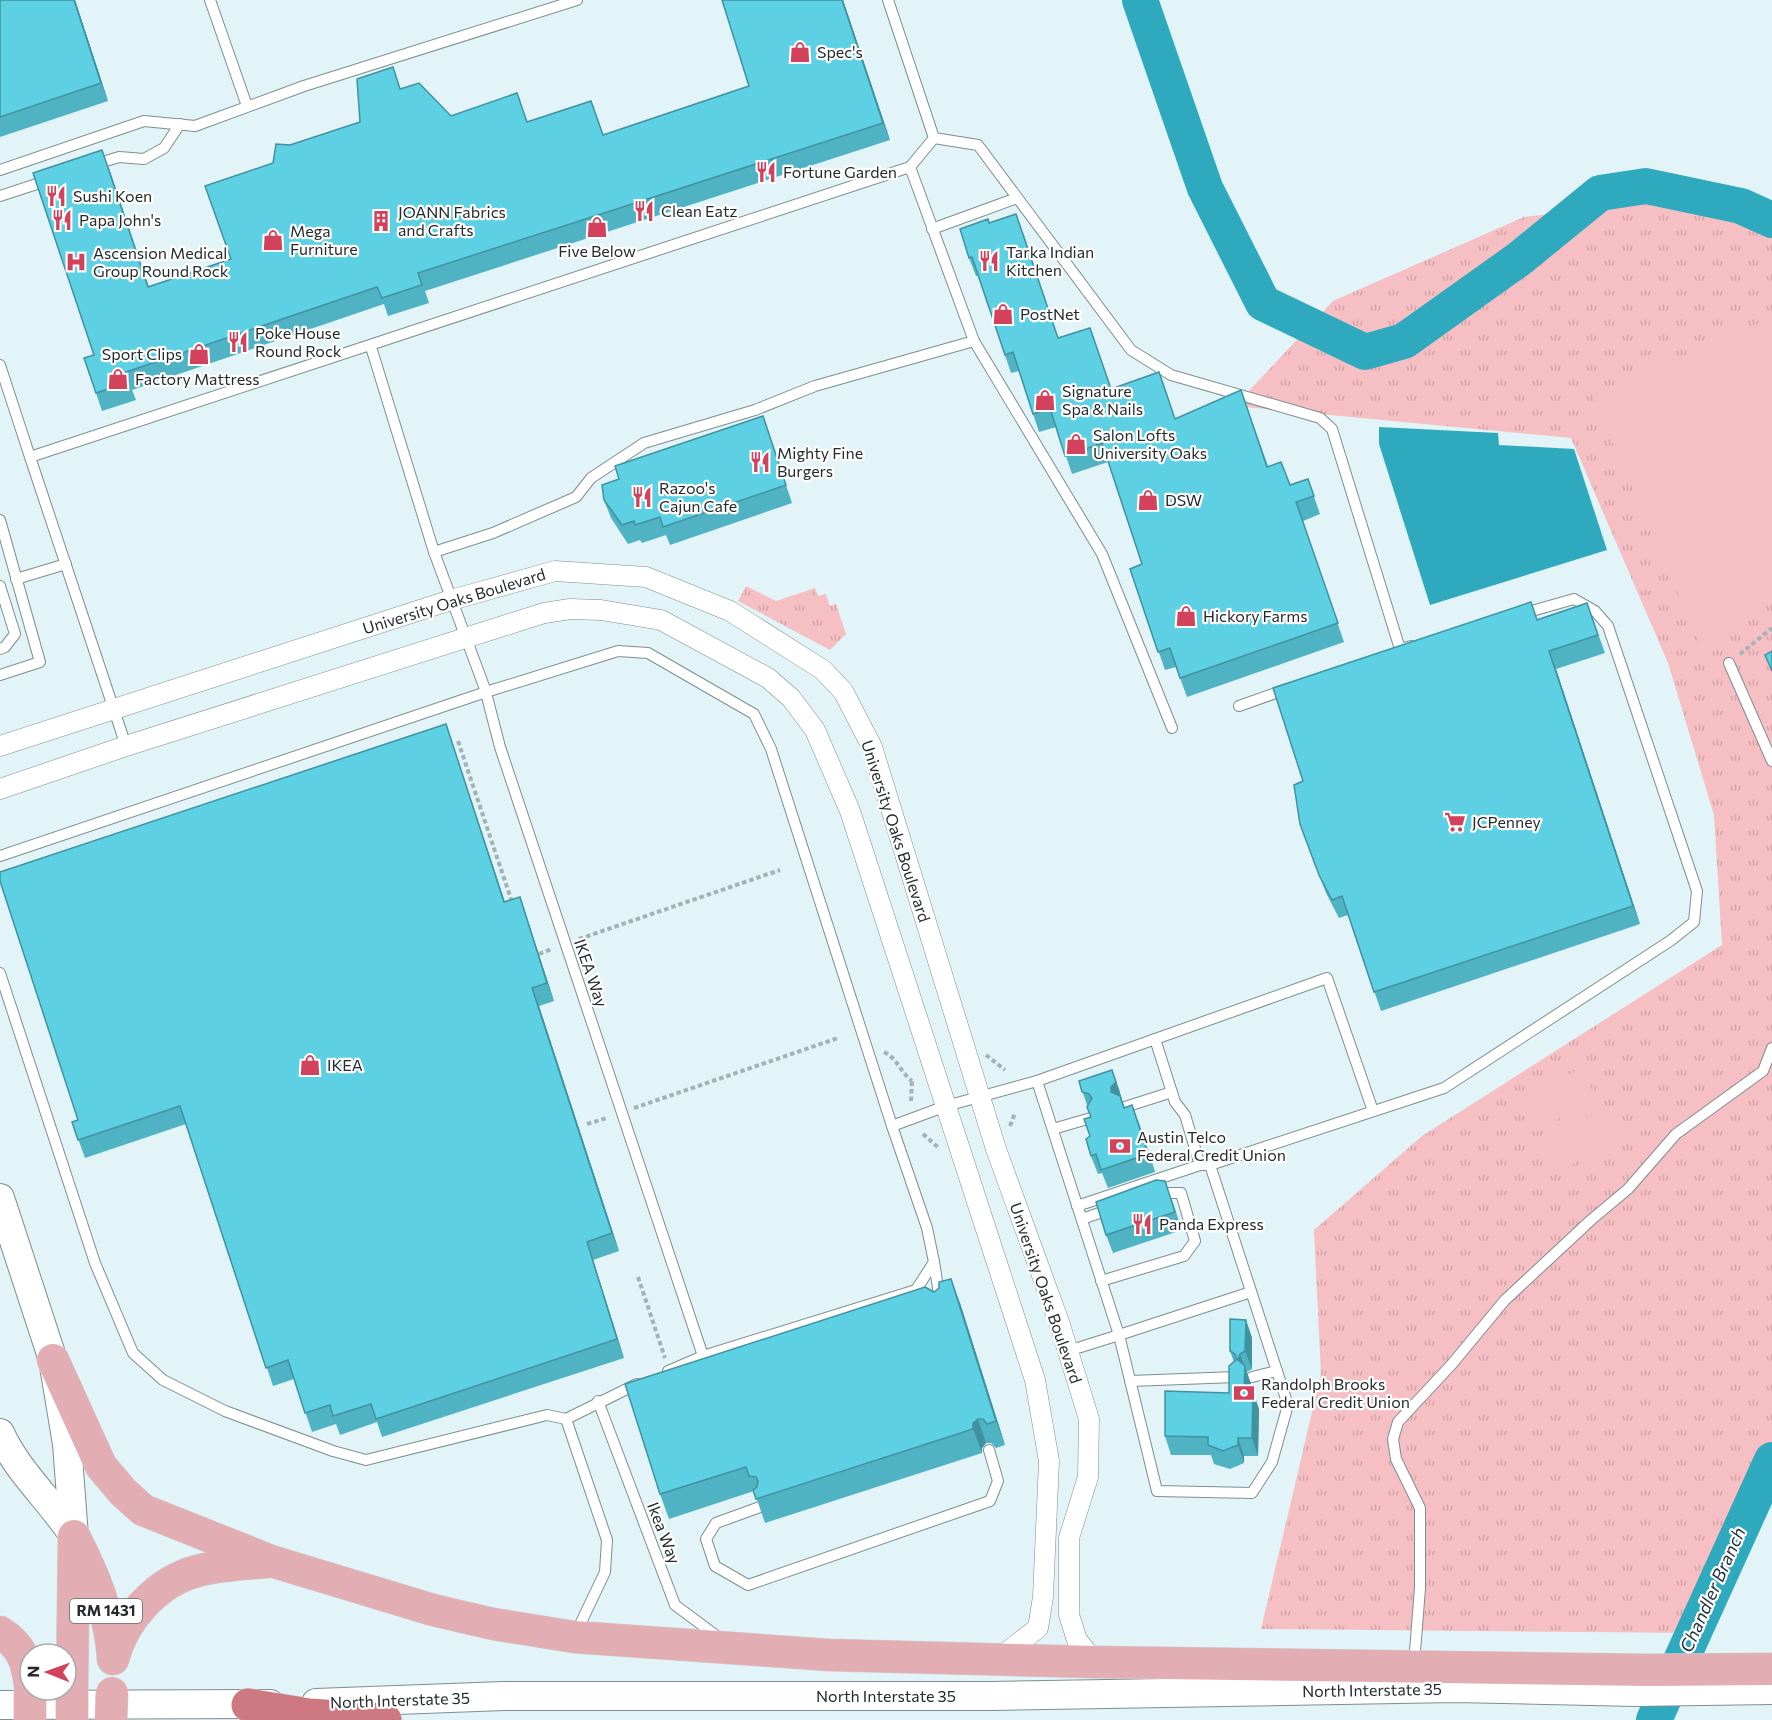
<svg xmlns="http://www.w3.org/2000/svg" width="1772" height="1720" font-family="Commissioner,sans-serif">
	<defs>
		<pattern id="grass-tufts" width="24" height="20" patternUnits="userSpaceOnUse" patternTransform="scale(1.5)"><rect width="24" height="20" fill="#f6bfc3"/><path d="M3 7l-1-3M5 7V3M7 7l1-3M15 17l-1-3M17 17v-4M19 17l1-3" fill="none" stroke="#d3a4a8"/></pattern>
	</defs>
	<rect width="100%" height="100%" fill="#e2f4f7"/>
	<g fill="url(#grass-tufts)">
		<polygon points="1747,192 1772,206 1772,1478 1696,1633 1261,1629 1321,1374 1314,1230 1422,1136 1722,945 1714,815 1668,663 1571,438 1235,406 1333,301 1524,217"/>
		<polygon points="746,586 776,601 815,588 818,596 826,594 830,606 836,604 846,634 830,650 738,601"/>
	</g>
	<g fill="#f6bfc3">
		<path d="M1772,318v283c-21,20 -44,36 -71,46l-109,-253z"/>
		<polygon points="1579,1068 1596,1096 1535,1133 1518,1106"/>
		<polygon points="1603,1108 1619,1138 1557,1173 1541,1144"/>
	</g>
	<polygon fill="#2ea9bd" points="1379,427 1498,433 1499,445 1574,449 1607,550 1430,605 1379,444"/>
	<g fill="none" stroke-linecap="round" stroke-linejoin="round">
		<g stroke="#2ea9bd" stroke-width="36">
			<polyline points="1140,0 1205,188 1263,303 1365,352 1404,341 1519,259 1600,193 1646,186 1741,206 1772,220"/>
			<polyline points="1654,1720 1772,1460"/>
		</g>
		<defs>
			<g id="service">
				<polyline points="210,0 247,106"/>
				<polyline points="888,0 934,138 978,145 1131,350 1171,375 1320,418 1332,429 1400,649 1411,646"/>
				<polyline points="93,165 119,157 144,159 164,148 180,124"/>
				<polyline points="910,167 934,138"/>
				<polyline points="0,170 144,121 195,126 304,86 577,0"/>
				<polyline points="0,196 49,180"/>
				<polyline points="932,229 1017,198"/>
				<polyline points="974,341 1102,554 1172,728"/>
				<polyline points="371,347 434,552 485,689 500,747 703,1356"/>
				<polyline points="0,365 30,457"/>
				<polyline points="0,520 40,662 0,675"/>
				<polyline points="16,579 66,564"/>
				<polyline points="0,586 15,634 5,647 0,649"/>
				<polyline points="1729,663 1772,761"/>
				<polyline points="1239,706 1287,689"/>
				<polyline points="126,746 30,457 910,167 974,341 815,386 755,410 644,443 591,478 576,497 493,533 434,552"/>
				<polyline points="0,856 486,692 618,651 648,653 754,714 771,749 892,1126"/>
				<polyline points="0,973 95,1263 133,1353 163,1380 225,1411 333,1451 366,1460 547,1415 566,1419 637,1384"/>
				<polyline points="1155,1039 1175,1102 1185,1115 1200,1165"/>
				<polyline points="1037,1081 1327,978 1373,1111"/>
				<polyline points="1125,1107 1172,1092"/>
				<polyline points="1053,1129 1091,1118"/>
				<polyline points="1077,1206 1200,1165 1210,1165"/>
				<polyline points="1082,1219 1111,1209"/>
				<polyline points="934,1262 940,1301"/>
				<polyline points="1101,1281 1184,1256 1195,1241 1181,1193 1157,1193"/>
				<polyline points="1068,1351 1119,1335 1157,1491 1252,1493 1272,1462 1288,1405 1210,1165 1444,1088 1670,941 1694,922 1697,891 1608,626 1595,611 1574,599 1521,614"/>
				<polyline points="668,1371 703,1356 916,1290 934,1262 927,1228 892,1126 946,1106 1037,1081 1119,1335 1251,1292"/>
				<polyline points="1252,1377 1277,1371"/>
				<polyline points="1130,1381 1236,1377"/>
				<polyline points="598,1401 675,1605 718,1637"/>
				<polyline points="566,1419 607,1540 605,1572 576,1633"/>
				<polyline points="760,1507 716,1523 706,1539 715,1566 748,1585 990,1501 998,1481 989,1450"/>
				<polyline points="1414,1664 1420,1588 1420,1508 1396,1459 1393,1439 1398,1422 1452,1364 1505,1300 1591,1220 1628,1189 1676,1134 1763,1071 1772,1048"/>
			</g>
			<g id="minor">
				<polyline points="0,746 451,600 555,571 646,577 730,611 823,670 843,691 872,747 996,1149 1059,1322 1089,1419 1088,1477 1069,1538 1069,1615 1077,1640 1095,1662"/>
				<polyline points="0,789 126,746 544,613 570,609 601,610 661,620 768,678 791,698 815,730 850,811 1035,1380 1049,1461 1043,1597 1038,1628 998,1659"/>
			</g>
			<g id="secondary">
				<polyline points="0,1198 53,1360 67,1444 74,1536"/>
				<path d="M0,1433c17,38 51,68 74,103"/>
				<polyline points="316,1703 504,1696 992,1696 1455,1688 1636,1692 1772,1690"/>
				<polyline points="0,1705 270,1704"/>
			</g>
			<g id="primary">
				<polyline points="53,1360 101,1466 123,1492 143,1510 271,1561 433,1610 493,1624 574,1637 829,1655 1095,1662 1649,1670 1772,1669"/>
				<path d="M74,1536c20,39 35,75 39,120"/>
				<path d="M0,1632c21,13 27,29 30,53"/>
				<path d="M113,1659c10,-39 43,-77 84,-88 22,-6 47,-7 70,-9"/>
				<polyline points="72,1691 74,1538"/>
			</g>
			<polyline id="motorway" points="248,1705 309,1715 385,1720"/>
		</defs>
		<use href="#service" stroke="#7e8e91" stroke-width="12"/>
		<use href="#minor" stroke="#7e8e91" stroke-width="21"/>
		<use href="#secondary" stroke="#7e8e91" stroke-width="30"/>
		<use href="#primary" stroke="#cfd0d1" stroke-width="33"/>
		<use href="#motorway" stroke="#cfd0d1" stroke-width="34"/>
		<g stroke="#a4b2b5" stroke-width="4" stroke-dasharray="4.5 3" stroke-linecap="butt">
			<polyline points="1740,654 1772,628"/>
			<polyline points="458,741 512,902"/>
			<polyline points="579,939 780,870"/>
			<polyline points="539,954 552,949"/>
			<path d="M884,1052c14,7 16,20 28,29"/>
			<polyline points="986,1055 1005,1070"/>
			<polyline points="911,1101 912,1081"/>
			<polyline points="634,1108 838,1038"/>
			<polyline points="587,1124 607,1118"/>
			<polyline points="1010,1126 1015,1113"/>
			<polyline points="923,1134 940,1149"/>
			<polyline points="638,1277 665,1358"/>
		</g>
		<use href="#service" stroke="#fff" stroke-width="10"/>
		<use href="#minor" stroke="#fff" stroke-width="20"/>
		<use href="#secondary" stroke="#fff" stroke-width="28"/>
		<use href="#primary" stroke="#e2aeb3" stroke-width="32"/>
		<use href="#motorway" stroke="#ce7881" stroke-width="33"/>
		<defs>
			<g id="primary-bridge">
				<polyline points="30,1720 30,1690"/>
				<polyline points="72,1720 72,1691"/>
				<polyline points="111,1720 112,1693"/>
			</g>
		</defs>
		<use href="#primary-bridge" stroke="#cfd0d1" stroke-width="33" stroke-linecap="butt"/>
		<use href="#primary-bridge" stroke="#e2aeb3" stroke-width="32"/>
	</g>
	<g fill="#50b3c4">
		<polygon points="0,0 75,0 108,101 0,137"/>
		<polygon points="722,0 843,0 890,140 425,291 429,303 388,316 384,304 132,390 136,400 102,411 96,393 94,355 109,168 149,287 231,259 273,163 290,145 360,122 401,89 451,116 527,122 603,135 749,86"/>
		<polygon points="989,223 1023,232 1058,338 1090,328 1111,389 1166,391 1175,419 1241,390 1268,466 1290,485 1308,479 1320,514 1303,521 1344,642 1187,697 1176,667 1165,670 1130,569 1142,564 1108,462 1072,474 1056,427 1039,432 1019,371 1011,373 978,276 976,276 969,258"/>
		<polygon points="763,416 792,503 670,545 666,535 642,543 640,540 628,544 611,518 604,500 619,479"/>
		<polygon points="1587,603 1605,653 1556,669 1640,924 1381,1011 1348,915 1339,918 1326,893 1300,824 1303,781 1538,619"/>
		<polygon points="446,724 505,902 520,897 554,1001 539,1006 619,1251 593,1260 624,1358 382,1437 377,1422 340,1435 336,1424 312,1432 294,1379 273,1386 186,1124 85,1158 72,1122 78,1120"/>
		<polygon points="1112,1070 1125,1108 1132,1105 1155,1172 1108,1188 1102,1173 1098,1174 1091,1156 1090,1136 1091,1117 1079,1081"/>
		<polygon points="1172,1200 1182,1230 1113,1253 1106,1235"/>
		<polygon points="934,1292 960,1303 1005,1445 996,1448 991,1443 986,1443 982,1448 982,1453 765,1523 754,1491 669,1519 660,1494"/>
		<polygon points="1246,1320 1252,1338 1252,1369 1247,1372 1251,1384 1251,1391 1259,1409 1258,1456 1244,1456 1244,1463 1230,1469 1214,1464 1211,1455 1171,1455 1165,1436 1229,1393 1234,1362 1230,1351"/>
	</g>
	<g fill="#4192a0">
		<polygon points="74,0 75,0 108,101 101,83"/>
		<polygon points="842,0 843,0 890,140 883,123"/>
		<polygon points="1549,651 1556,669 1640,924 1633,906"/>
		<polygon points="446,724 452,743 511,921 504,902"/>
		<polygon points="520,897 526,915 554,1001 547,983"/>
		<polygon points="532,988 539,1006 619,1251 612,1233"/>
		<polygon points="1112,1070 1119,1089 1122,1100 1111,1092"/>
		<polygon points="1132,1105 1139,1123 1155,1172 1148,1154"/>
		<polygon points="587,1242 593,1260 624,1358 617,1339"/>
		<polygon points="951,1279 960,1303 1005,1445 996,1421"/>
		<polygon points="1246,1320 1252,1338 1252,1369 1245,1351"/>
		<polygon points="1240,1354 1251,1384 1251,1409 1244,1391 1238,1360"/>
		<polygon points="1253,1391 1259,1409 1258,1456 1252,1438"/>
		<polygon points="978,1419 986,1443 982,1448 982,1453 973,1429 973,1423"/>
		<polygon points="1238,1438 1244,1456 1244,1463 1238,1445"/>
	</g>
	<g fill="#5dd0e4" stroke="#4192a0" stroke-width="1.5">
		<polygon points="0,0 74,0 101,83 0,117"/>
		<polygon points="722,0 842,0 883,123 418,273 422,285 382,298 377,287 126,372 129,382 96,393 84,358 94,355 33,173 102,150 148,287 231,259 205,186 273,163 276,144 290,145 360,122 357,79 393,67 400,89 419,83 451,116 517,93 527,122 591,101 603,135 749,86"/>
		<polygon points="1016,214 1058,338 1090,328 1111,389 1159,372 1175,419 1241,390 1267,467 1281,462 1290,485 1308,479 1314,496 1296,502 1338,623 1180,678 1170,648 1158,652 1130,569 1142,564 1102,443 1065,456 1050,408 1033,414 1013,352 1005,355 972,257 969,258 960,229 988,219 989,223"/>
		<polygon points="763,416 786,485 663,527 660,517 635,525 634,521 622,525 604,500 602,485 619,479 615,466"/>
		<polygon points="1531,602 1537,620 1587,603 1598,635 1549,651 1633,906 1374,992 1342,896 1332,900 1319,875 1300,824 1294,785 1303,781 1273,688"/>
		<polygon points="1772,651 1772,671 1765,655"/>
		<polygon points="446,724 504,902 520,897 547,983 532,988 612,1233 587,1242 617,1339 376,1419 371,1404 333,1416 330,1405 305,1413 288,1360 266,1368 180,1106 78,1140 72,1122 78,1120 0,881 0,872"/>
		<polygon points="1112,1070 1116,1082 1111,1087 1111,1092 1120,1096 1124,1108 1132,1105 1148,1154 1101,1170 1096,1154 1091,1156 1086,1139 1090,1136 1084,1119 1091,1117 1087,1107 1092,1098 1089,1094 1082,1092 1079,1081"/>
		<polygon points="1156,1180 1165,1181 1175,1212 1106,1235 1096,1202"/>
		<polygon points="951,1279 996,1421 987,1424 983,1419 978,1419 973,1423 973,1429 756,1499 753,1490 757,1487 758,1481 756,1477 749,1476 746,1467 660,1494 625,1384 925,1287 934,1292 939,1288 939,1282"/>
		<polygon points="1230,1319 1246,1320 1245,1351 1240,1354 1238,1360 1245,1366 1244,1391 1253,1391 1252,1438 1238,1438 1238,1445 1223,1451 1208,1445 1208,1437 1165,1436 1165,1391 1229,1393 1229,1366 1237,1359 1235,1354 1230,1351"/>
	</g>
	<defs>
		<symbol id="shop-bare" viewBox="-9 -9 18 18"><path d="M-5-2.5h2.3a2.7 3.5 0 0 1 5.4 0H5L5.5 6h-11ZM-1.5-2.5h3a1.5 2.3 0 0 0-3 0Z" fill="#d2425d" stroke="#fff" stroke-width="2.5" paint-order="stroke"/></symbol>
		<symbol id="restaurant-bare" viewBox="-9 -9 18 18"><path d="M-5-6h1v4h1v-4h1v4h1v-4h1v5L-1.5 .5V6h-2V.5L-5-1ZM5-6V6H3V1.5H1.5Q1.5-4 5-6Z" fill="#d2425d" stroke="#fff" stroke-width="2.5" paint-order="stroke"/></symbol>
		<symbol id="building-bare" viewBox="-9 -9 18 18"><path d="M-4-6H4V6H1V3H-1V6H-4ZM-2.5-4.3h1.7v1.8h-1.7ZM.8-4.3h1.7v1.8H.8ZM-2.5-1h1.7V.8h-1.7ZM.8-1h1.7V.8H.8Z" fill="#d2425d" stroke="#fff" stroke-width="2.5" paint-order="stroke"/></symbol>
		<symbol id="hospital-bare" viewBox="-9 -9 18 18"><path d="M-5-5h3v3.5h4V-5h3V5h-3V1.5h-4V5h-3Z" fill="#d2425d" stroke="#fff" stroke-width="2.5" paint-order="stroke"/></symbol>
		<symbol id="supermarket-bare" viewBox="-9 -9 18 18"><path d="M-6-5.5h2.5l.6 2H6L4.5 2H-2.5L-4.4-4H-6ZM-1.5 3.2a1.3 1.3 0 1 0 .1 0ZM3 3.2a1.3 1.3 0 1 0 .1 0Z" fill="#d2425d" stroke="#fff" stroke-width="2.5" paint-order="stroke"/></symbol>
		<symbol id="bank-bare" viewBox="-9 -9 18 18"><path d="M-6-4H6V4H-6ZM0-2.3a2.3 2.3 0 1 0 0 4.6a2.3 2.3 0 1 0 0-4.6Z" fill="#d2425d" stroke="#fff" stroke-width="2.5" paint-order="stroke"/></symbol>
	</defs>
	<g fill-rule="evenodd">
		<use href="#shop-bare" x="785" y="37" width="30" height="30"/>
		<use href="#restaurant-bare" x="751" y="157" width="30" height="30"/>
		<use href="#restaurant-bare" x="41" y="181" width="30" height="30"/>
		<use href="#restaurant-bare" x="629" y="196" width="30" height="30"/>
		<use href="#restaurant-bare" x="47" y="205" width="30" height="30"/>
		<use href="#building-bare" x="366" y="206" width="30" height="30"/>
		<use href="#shop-bare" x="582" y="212" width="30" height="30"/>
		<use href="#shop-bare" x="258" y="225" width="30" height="30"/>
		<use href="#restaurant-bare" x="974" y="246" width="30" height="30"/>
		<use href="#hospital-bare" x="61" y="247" width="30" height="30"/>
		<use href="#shop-bare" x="988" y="299" width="30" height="30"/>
		<use href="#restaurant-bare" x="223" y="327" width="30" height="30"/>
		<use href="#shop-bare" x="184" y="339" width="30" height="30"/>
		<use href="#shop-bare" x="103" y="364" width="30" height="30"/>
		<use href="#shop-bare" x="1030" y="385" width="30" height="30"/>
		<use href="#shop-bare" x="1061" y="429" width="30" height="30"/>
		<use href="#restaurant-bare" x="745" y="447" width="30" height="30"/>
		<use href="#restaurant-bare" x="627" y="482" width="30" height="30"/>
		<use href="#shop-bare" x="1133" y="485" width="30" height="30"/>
		<use href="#shop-bare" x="1171" y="601" width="30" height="30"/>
		<use href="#supermarket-bare" x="1440" y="807" width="30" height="30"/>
		<use href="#shop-bare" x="295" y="1050" width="30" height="30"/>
		<use href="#bank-bare" x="1105" y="1131" width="30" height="30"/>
		<use href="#restaurant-bare" x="1127" y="1209" width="30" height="30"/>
		<use href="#bank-bare" x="1229" y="1378" width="30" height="30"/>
	</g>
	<g text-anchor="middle" stroke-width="4.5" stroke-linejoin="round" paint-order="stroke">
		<rect fill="#fff" stroke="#666b6c" stroke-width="1.5" x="70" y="1599" width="72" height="24" rx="4.5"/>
		<g font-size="15" font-weight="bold" fill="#252b2d">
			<text x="106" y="1616">RM 1431</text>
		</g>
		<g font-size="16" fill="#252b2d" stroke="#fff" text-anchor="start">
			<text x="817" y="58">Spec's</text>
			<text x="783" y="178">Fortune Garden</text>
			<text x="73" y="202">Sushi Koen</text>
			<text x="661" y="217">Clean Eatz</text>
			<text x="398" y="218">JOANN Fabrics<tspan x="398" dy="18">and Crafts</tspan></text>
			<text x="79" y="226">Papa John's</text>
			<text x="290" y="237">Mega<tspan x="290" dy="18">Furniture</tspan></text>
			<text x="597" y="257" text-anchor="middle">Five Below</text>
			<text x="1006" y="258">Tarka Indian<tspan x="1006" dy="18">Kitchen</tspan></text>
			<text x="93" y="259">Ascension Medical<tspan x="93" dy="18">Group Round Rock</tspan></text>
			<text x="1020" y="320">PostNet</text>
			<text x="255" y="339">Poke House<tspan x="255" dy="18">Round Rock</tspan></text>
			<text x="182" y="360" text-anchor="end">Sport Clips</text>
			<text x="135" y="385">Factory Mattress</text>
			<text x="1062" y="397">Signature<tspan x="1062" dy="18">Spa &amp; Nails</tspan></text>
			<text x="1093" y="441">Salon Lofts<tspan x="1093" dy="18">University Oaks</tspan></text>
			<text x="777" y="459">Mighty Fine<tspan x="777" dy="18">Burgers</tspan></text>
			<text x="659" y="494">Razoo's<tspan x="659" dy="18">Cajun Cafe</tspan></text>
			<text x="1165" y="506">DSW</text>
			<text x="1203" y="622">Hickory Farms</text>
			<text x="1472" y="828">JCPenney</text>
			<text x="327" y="1071">IKEA</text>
			<text x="1137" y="1143">Austin Telco<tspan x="1137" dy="18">Federal Credit Union</tspan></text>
			<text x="1159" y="1230">Panda Express</text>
			<text x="1261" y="1390">Randolph Brooks<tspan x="1261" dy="18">Federal Credit Union</tspan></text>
		</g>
		<g font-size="16" fill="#252b2d" stroke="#fff">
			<text transform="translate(454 601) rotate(-17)" y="6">University Oaks Boulevard</text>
			<text transform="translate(896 831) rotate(72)" y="6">University Oaks Boulevard</text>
			<text transform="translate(591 973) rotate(71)" y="6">IKEA Way</text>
			<text transform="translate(1046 1293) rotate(71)" y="6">University Oaks Boulevard</text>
			<text transform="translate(664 1533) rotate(69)" y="6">Ikea Way</text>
			<text transform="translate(1372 1690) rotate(-1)" y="6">North Interstate 35</text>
			<text x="886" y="1702">North Interstate 35</text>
			<text transform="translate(400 1700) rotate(-2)" y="6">North Interstate 35</text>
		</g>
		<g font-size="18" font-style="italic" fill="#1c3034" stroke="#fff">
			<text transform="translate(1713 1590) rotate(-66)" y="6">Chandler Branch</text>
		</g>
	</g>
	<g transform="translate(48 1672) rotate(271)"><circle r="28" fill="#ffffff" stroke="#a8aaab" stroke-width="1.5"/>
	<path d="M0-4.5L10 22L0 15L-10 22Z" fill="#d2425d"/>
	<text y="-9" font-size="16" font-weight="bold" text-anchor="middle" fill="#252b2d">N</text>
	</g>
</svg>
